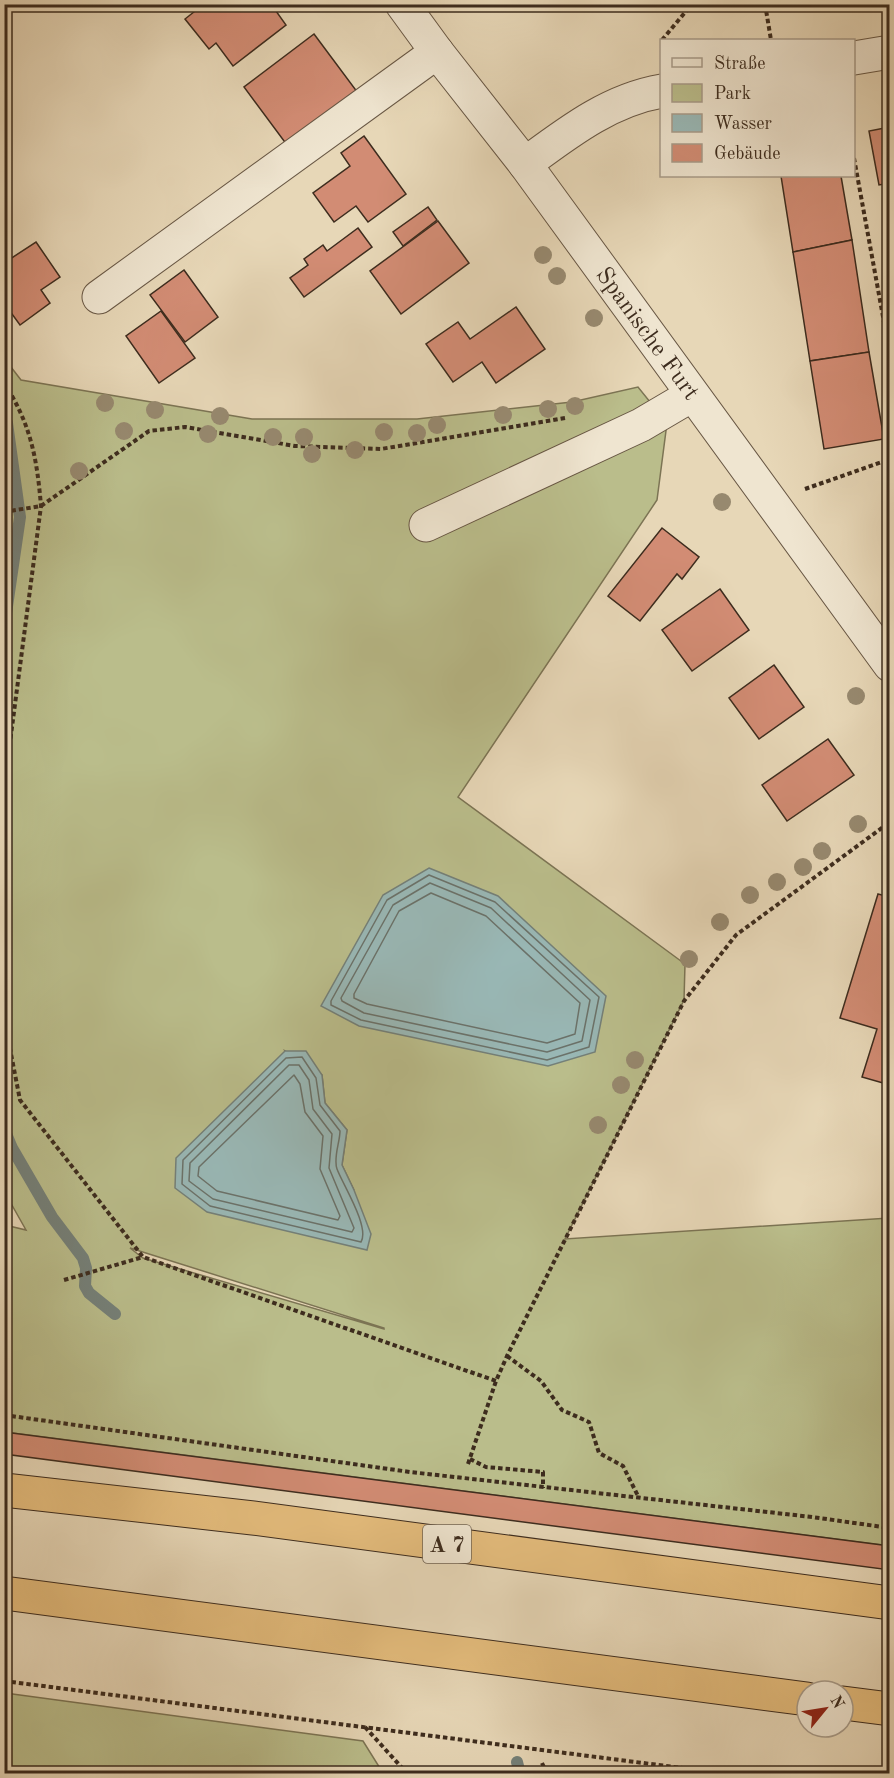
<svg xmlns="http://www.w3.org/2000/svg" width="894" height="1778" font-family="'Old Standard TT',serif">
	<rect width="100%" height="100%" fill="#e7d7b7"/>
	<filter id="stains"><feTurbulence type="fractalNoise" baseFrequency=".00333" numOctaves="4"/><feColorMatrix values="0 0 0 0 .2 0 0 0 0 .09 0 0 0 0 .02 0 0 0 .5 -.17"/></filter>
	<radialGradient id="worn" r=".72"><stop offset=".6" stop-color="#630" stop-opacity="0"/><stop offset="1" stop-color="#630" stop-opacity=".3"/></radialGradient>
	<g fill="#babd8b" stroke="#7c7454" stroke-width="1.5" fill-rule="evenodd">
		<path d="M4,358l17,22 231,39h165l155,-17 66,-15 29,36 -10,77 -199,297 227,167 -1,36 -119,239 324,-21v328l-884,-114v-207l21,5 -22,-39zM285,1051l37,24 3,28 22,27 -5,35 12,25zM130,1248l254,80v1l-241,-71z"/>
		<polygon points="5,1693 363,1741 383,1773 5,1773"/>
	</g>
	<g fill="#99b8b6" stroke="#748079" stroke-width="1.5">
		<polygon points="429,868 498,896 606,996 595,1052 548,1066 359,1026 321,1006 383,895"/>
		<polygon points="285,1051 306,1051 322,1075 325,1103 347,1130 342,1165 354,1190 371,1234 367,1250 207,1212 175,1188 176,1158"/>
	</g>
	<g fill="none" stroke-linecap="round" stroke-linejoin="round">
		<g stroke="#6b726a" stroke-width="1.5">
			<polygon points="429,875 495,902 599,997 589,1047 547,1060 361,1020 331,1005 331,1001 387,900"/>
			<polygon points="430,883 491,908 590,1000 582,1041 547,1052 364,1013 342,1001 341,998 393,905"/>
			<polygon points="431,893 486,916 580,1003 575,1034 547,1043 367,1004 354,998 354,994 399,911"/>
			<path d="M302,1057l14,21 4,27 20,26c0,11 -7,27 -3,38 6,16 33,58 24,73l-151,-36 -28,-22 1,-24 103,-102z"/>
			<polygon points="289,1065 299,1065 309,1080 313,1109 332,1134 329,1168 354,1228 352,1232 213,1199 189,1181 190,1163"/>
			<polygon points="294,1075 300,1084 305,1112 323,1136 320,1169 340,1216 338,1220 217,1191 198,1176 199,1167"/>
		</g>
		<g stroke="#748079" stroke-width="12">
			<polyline points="4,420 7,423 20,517 4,627"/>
			<polyline points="4,1129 12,1148 52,1217 83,1258 86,1268 85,1286 89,1293 115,1314"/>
			<polyline points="517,1762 520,1774"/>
		</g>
	</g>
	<g fill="#d28c74" stroke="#3d2c1e" stroke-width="1.5">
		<polygon points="204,4 271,4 286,25 233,66 216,43 209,49 185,19"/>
		<polygon points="314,34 358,93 287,145 244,87"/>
		<polygon points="890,127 890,183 879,185 869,131"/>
		<polygon points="364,136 406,194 368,222 356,206 334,222 313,193 350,166 341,153"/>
		<polygon points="781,176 841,176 852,240 793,252"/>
		<polygon points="428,207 437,220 403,246 393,232"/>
		<polygon points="438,221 469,263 401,314 370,271"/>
		<polygon points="358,228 372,247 304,297 290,278 308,265 304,259 323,245 327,251"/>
		<polygon points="852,240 869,352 810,361 793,252"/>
		<polygon points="36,242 60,277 41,290 50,303 20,325 4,303 4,263"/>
		<polygon points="184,270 218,317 185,342 150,295"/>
		<polygon points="516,307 545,349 496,383 482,362 453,382 426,344 458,322 470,339"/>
		<polygon points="161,311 195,358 159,383 126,336"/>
		<polygon points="869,352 884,439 824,449 810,361"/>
		<polygon points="662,528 699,557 682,579 677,574 640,621 608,596"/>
		<polygon points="720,589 749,630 692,671 662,630"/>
		<polygon points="774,665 804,707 759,739 729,698"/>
		<polygon points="828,739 854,775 787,821 762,785"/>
		<polygon points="878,894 890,897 890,1085 862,1077 877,1029 840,1018"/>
		<polygon points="4,1432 890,1546 890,1570 4,1454"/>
	</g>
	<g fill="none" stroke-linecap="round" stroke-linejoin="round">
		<defs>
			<g id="minor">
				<path id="s1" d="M402,4l35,48 88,112 365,501"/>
				<polyline points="854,58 890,52"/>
				<path d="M525,164c42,-31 84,-64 137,-73"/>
				<polyline points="99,297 437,52"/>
				<polyline points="426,525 641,425 692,395"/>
			</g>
			<g id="highway">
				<polyline points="4,1490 253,1518 890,1603"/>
				<polyline points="4,1593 807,1699"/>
				<polyline points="843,1703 890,1709"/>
			</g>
		</defs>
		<use href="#minor" stroke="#685744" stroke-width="35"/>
		<use href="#highway" stroke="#3d2c1e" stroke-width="35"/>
		<g stroke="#3d2c1e" stroke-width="4" stroke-dasharray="4.5 3" stroke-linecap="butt">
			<polyline points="765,4 771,40"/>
			<polyline points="662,40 692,4"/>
			<polyline points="854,158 890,355"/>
			<path d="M4,383c27,41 33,76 37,123l-37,282"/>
			<polyline points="805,489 890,459"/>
			<polyline points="4,512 41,506 149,431 185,427 295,446 381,449 565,418"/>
			<polyline points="4,1018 20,1100 143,1257 496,1381"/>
			<polyline points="64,1280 143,1257"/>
			<polyline points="507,1356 541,1381 562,1410 589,1422 599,1453 623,1466 639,1498"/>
			<polyline points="4,1415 410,1472 812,1517 890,1528"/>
			<polyline points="470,1459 486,1467 543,1472 543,1488"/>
			<polyline points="468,1464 496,1381 507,1356 684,1001 736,935 890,822"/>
			<polyline points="4,1681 729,1774"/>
			<polyline points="365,1727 404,1770 411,1774"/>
			<polyline points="542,1763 547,1774"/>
		</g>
		<use href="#minor" stroke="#efe5d0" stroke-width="33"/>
		<use href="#highway" stroke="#e4bc7c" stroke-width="33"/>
	</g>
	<g fill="#97896f">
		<circle cx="543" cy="255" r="9"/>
		<circle cx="557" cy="276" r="9"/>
		<circle cx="594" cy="318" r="9"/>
		<circle cx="105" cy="403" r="9"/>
		<circle cx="575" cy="406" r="9"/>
		<circle cx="548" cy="409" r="9"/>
		<circle cx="155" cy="410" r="9"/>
		<circle cx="503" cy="415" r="9"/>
		<circle cx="220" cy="416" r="9"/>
		<circle cx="437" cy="425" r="9"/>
		<circle cx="124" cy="431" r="9"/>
		<circle cx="384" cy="432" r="9"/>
		<circle cx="417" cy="433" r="9"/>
		<circle cx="208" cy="434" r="9"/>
		<circle cx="273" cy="437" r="9"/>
		<circle cx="304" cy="437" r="9"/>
		<circle cx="355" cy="450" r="9"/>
		<circle cx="312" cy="454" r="9"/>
		<circle cx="79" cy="471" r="9"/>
		<circle cx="722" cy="502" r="9"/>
		<circle cx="856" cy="696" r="9"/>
		<circle cx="858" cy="824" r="9"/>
		<circle cx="822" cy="851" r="9"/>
		<circle cx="803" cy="867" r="9"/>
		<circle cx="777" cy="882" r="9"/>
		<circle cx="750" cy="895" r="9"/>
		<circle cx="720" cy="922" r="9"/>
		<circle cx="689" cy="959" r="9"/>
		<circle cx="635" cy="1060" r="9"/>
		<circle cx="621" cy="1085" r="9"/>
		<circle cx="598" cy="1125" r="9"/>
	</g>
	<g text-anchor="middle" stroke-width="5" stroke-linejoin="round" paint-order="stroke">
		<rect fill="#efe5d0" stroke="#726453" stroke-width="1.5" x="423" y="1525" width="48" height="38" rx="4.5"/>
		<g font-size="22" font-weight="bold" fill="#3d2c1e">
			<text x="447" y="1552">A 7</text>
		</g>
		<g font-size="24" fill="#3d2c1e" stroke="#efe5d0">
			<text dy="8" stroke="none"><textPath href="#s1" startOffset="411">Spanische Furt</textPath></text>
		</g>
	</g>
	<rect width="894" height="1778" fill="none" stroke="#e7d7b7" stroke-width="24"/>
	<rect x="6" y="6" width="882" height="1766" fill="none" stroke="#3d2c1e" stroke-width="3"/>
	<rect x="12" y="12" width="870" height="1754" fill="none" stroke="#3d2c1e" stroke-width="1.5"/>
	<rect x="660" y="39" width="195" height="138" fill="#efe5d0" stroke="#a89b89" stroke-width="1.5"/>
	<rect x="672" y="58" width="30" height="9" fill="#efe5d0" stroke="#a89b89" stroke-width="1.5"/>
	<text x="714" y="69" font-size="18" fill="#3d2c1e">Straße</text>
	<rect x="672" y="84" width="30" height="18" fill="#babd8b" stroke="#a89b89" stroke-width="1.5"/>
	<text x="714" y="99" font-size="18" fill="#3d2c1e">Park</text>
	<rect x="672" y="114" width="30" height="18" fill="#99b8b6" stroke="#a89b89" stroke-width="1.5"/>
	<text x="714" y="129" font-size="18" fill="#3d2c1e">Wasser</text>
	<rect x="672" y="144" width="30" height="18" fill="#d28c74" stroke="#a89b89" stroke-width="1.5"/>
	<text x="714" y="159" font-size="18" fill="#3d2c1e">Gebäude</text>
	<g transform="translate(825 1709) rotate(60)"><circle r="28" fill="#efe5d0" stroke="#a89b89" stroke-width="1.5"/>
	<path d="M0-4.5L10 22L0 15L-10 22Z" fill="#8f2418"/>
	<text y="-9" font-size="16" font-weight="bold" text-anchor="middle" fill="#3d2c1e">N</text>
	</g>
	<rect width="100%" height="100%" filter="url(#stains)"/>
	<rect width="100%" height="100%" fill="url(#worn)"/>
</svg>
